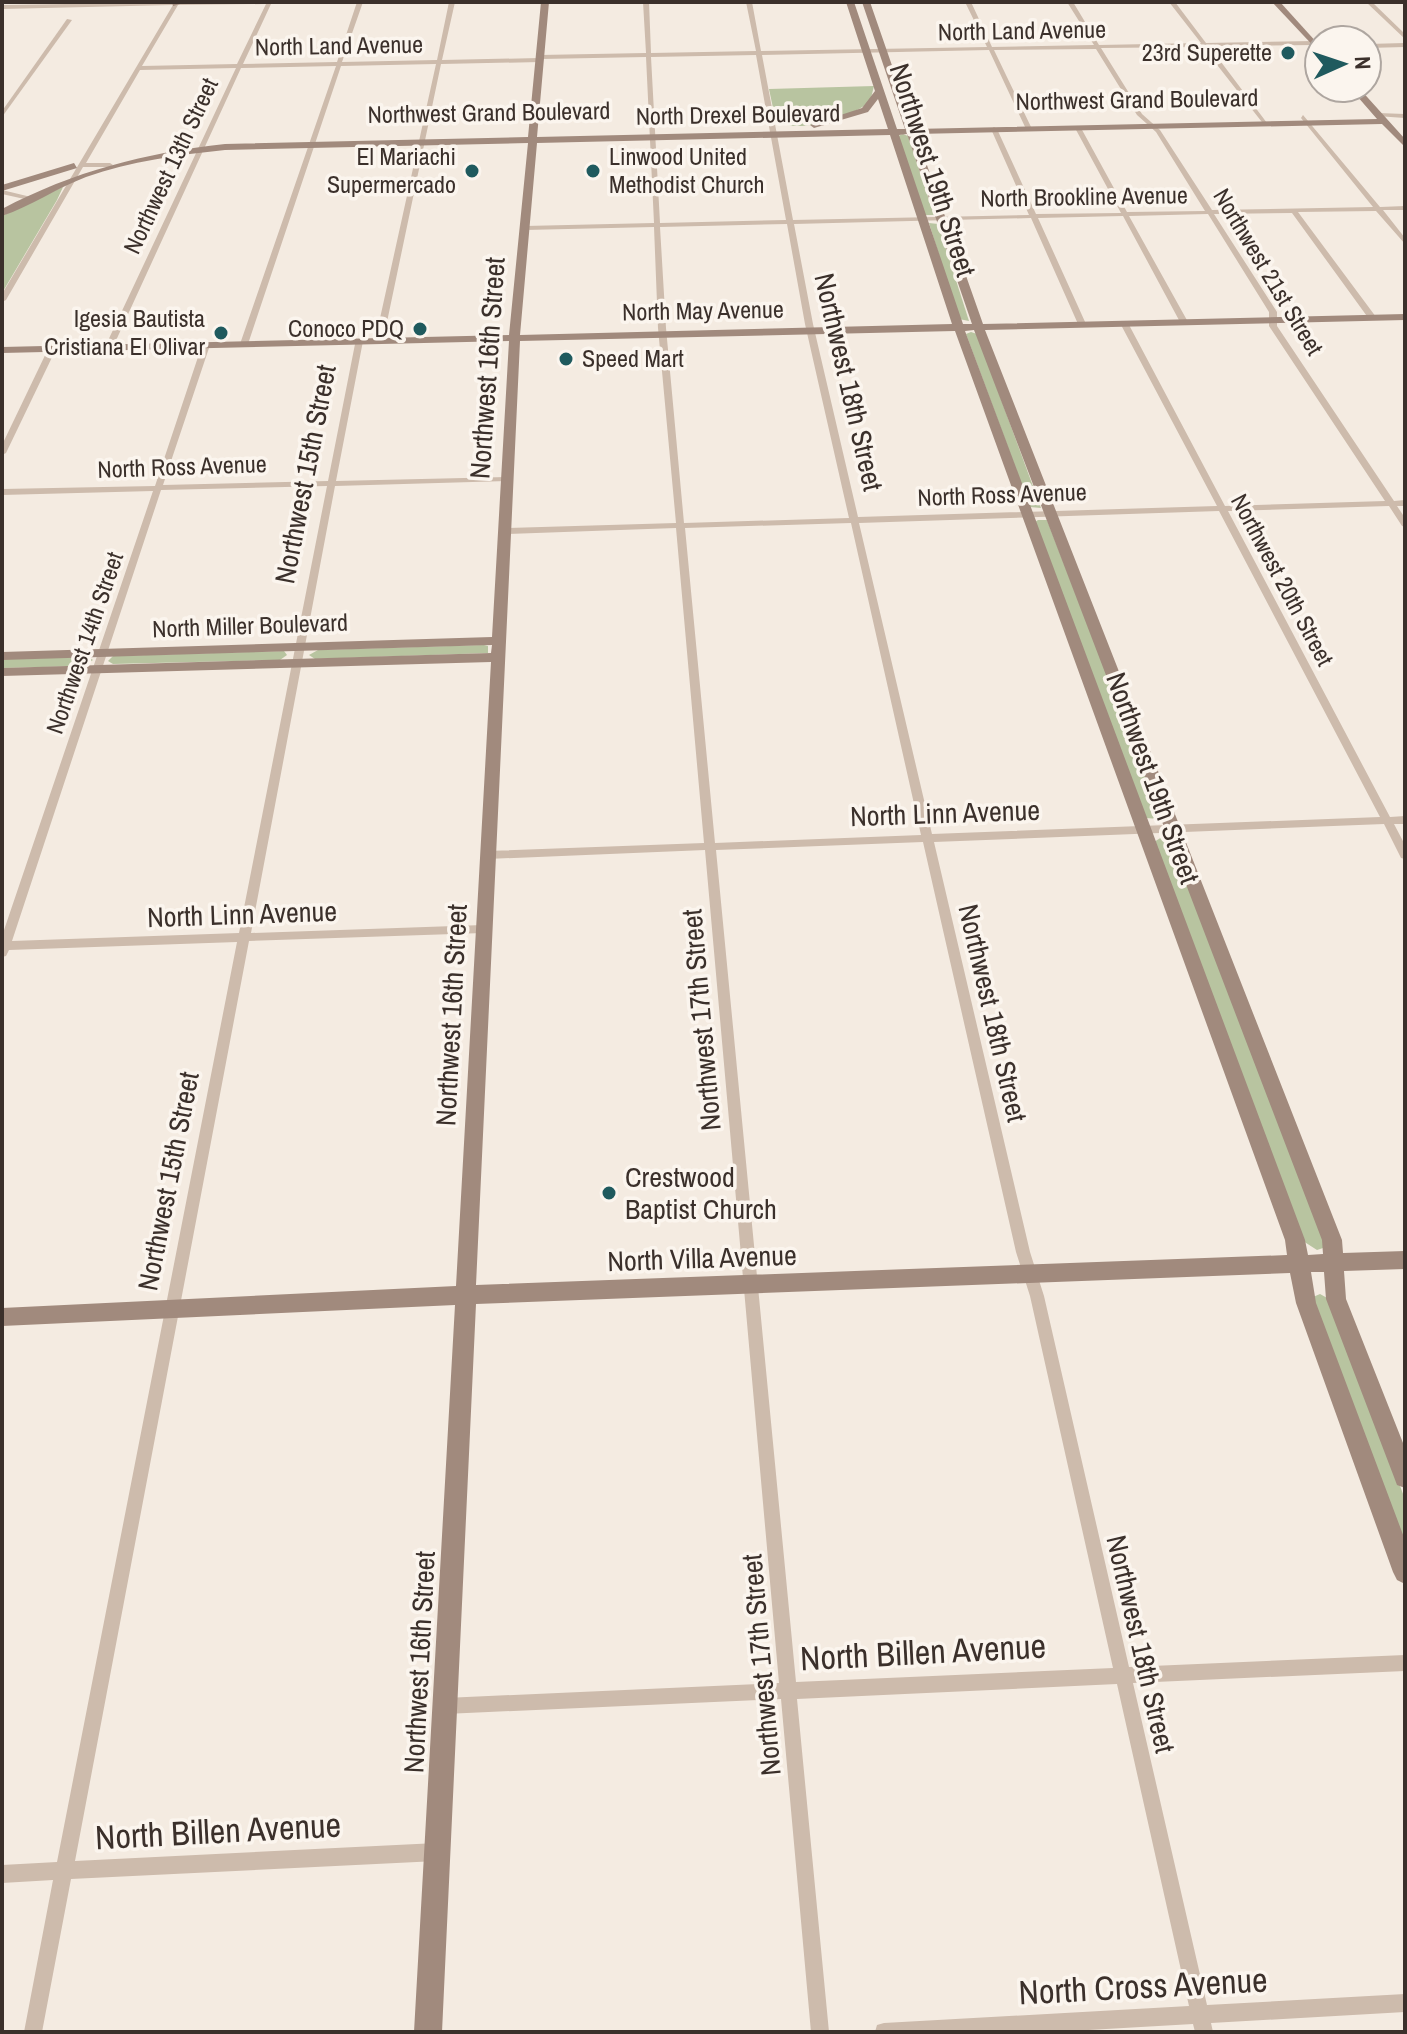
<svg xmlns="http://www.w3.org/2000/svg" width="1407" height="2034" font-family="'Archivo Narrow',sans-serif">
	<rect width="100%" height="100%" fill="#f4ebe1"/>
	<g fill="#b8c4a0">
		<path d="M874,86l-4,16c-20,15 -69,32 -94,20l-7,-33z"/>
		<polygon points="903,134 908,136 934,215 925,215 898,136"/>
		<polygon points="63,187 57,200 2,293 2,216"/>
		<polygon points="929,223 938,224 969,321 959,319"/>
		<polygon points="971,332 977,334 1041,508 1030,507 966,334"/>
		<polygon points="1038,520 1047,520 1162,817 1159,819 1146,818 1035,522"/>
		<polygon points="484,645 488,646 488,653 315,659 309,655 318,650"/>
		<polygon points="284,651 287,655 280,660 113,664 108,661 113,656"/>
		<polygon points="88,657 93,660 83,666 2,668 2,659"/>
		<polygon points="1162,837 1172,842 1325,1239 1323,1248 1317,1250 1303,1241 1154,842"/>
		<polygon points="1320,1294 1329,1299 1405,1499 1405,1550 1313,1297"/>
	</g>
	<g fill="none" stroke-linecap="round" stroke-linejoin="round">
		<g fill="#cdbbac" fill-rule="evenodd">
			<path d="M192,2h86l-7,2 -28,60 94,-2 20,-60h6l-21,60 95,-2 12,-58h6l-13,58 97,-2 -2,-1 3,-2 106,-2 -3,-51h6l2,51 105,-2 -10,-49h6l9,49 226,-4 -22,-45h6l21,45 102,-2 -27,-43h6l26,43 102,-2 -32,-41h6l31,41 107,-2 3,2 -3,2 -104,1 58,77 -2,3 -62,-79 -102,1 41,66 18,16 52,80 161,-3 -72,-89 2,-3 77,92 25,-1v4h-22l22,28v6l-29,-33 -78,1 78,105 -4,2h-3l-77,-106 -78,1 63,98v14l117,175 11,-1v6h-8l8,12v9l-3,-1 -13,-20 -161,5 162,306 15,-1v8h-11l11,21v14l-4,-1 -17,-34 -450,18 96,410 14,44 85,371 276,-12v16l-272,12 74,322 198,-11v18l-194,11 2,9h-18l-2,-8 -139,8h-179l2,-7 7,-2 305,-17 -72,-322 -320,15 32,333h-18l-30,-333 -336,15 -6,-2 -2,-6 2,-6 6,-2 334,-15 -74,-833 -218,9 -5,-4 5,-4 217,-8 -28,-315 -171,6 -4,-3 4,-3 171,-5 -18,-195 -4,-101 -129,3 -3,-2 3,-2 129,-3 -8,-166 -105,2 2,1 -3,2 -99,2 -58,277 -4,2 -4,-2 61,-277 -95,2 -93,278 -4,2 -4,-2 96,-278 -95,2 -128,279 -4,2 -4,-2 131,-279 -96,2 -54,93h24l3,2 -3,2h-27l-77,133 -4,2v-8l171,-289 -171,4v-4zM266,4l-29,60 -95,2 36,-61zM1096,49l41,66 19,17 49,79 -78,1 -46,-84 -3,-2 -3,2 46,85 -85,1 -39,-85 -3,-2 -3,2 38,86 -236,5 -31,-165 227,-5 37,79 3,2 3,-2 -38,-79zM756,55l30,165 -126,3 -9,-166zM1208,214l61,98v14l116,175 -160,5 -97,-183 -4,-2 -4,2 97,183 -359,11 -45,-193 -19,-100 237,-6 47,106 4,2 4,-2 -48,-106 85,-2 57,106 4,2 4,-2 -59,-106zM787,224l18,100 44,194 -165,5 -18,-195 -6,-101zM1219,511l161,306 -448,17 -73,-311zM851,523l70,312 -206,8 -30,-315zM923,842l93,410 14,44 83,372 -317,14 -80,-832z"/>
			<polygon points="1366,2 1372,2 1405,34 1405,39"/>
			<polygon points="67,19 72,20 2,117 2,111"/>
			<polygon points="1405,43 1405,47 1367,48 1367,44"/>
			<polygon points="1378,113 1405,114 1405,118 1376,116"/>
			<polygon points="2,190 31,197 32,198 29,200 2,194"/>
			<path d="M356,339l7,2 -27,140 171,-4 4,2 -4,2 -172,5 -84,447 232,-8 6,4 -6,4 -234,8 -174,920 362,-18 6,3 3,6 -3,6 -6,3 -366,18 -29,153h-18l29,-152 -51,3v-18l55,-3 180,-920 -228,8 -3,6 -4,1v-21l151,-445 -151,4v-6l153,-3 47,-141 4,-2 4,2 -47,140 165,-4zM327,486l-88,447 -227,8 149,-451z"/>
			<polygon points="49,347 56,349 6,453 2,455 2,445"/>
		</g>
		<g fill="#a18a7d" fill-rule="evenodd">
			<polygon points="172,2 180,2 180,4 173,6"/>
			<path d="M541,2h8l-12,135 351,-8 -10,-30 -10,13 -54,16 -4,-3 52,-17 13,-17 -29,-89h8l43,127h8l-43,-127h8l44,127 463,-10 -27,-31h9l46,51v8l-23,-23 -466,10 67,190 422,-10v6l-420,10 357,910 1,13 62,-2v18l-61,2 2,28 59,149v40l-8,-3 -3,-8 -68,-178 -2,-27h-13l5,31 89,237v44l-8,-4 -4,-8 -97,-269 -6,-30 -814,31 -34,728h-28l41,-727 -453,21v-18l454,-22 35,-624 -489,14v-8l489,-15 1,-8 -490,15v-8l490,-15 17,-296 -507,12v-6l507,-12 19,-192 -303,7c-47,5 -94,11 -139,27 -29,11 -55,29 -84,39v-7c72,-38 143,-56 223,-65l303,-7zM907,134l65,190h-9l-64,-189zM890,135l62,189 -432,11 17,-192zM974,330l348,910 1,14 -15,1 -3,-15 -340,-909zM955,331l330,909 2,15 -811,30 44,-944z"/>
			<polygon points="1272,2 1280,2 1319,45 1319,52"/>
			<polygon points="74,163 77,168 2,191 2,185"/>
		</g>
	</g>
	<g fill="#1f5a5e" stroke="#fbf5ee" stroke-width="3">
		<circle cx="1288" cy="53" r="8"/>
		<circle cx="472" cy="171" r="8"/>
		<circle cx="593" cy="171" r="8"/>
		<circle cx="420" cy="329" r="8"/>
		<circle cx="221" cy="333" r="8"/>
		<circle cx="566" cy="359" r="8"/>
		<circle cx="609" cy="1193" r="8"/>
	</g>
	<g text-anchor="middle" stroke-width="7" stroke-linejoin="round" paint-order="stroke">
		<g font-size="24" fill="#3b302b" stroke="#fbf5ee">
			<text transform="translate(1022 31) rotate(-1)" y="8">North Land Avenue</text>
			<text transform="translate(339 46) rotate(-1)" y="8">North Land Avenue</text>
			<text transform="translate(1137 100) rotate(-1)" y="8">Northwest Grand Boulevard</text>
			<text transform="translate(489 113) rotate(-1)" y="8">Northwest Grand Boulevard</text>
			<text transform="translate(738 115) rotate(-1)" y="8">North Drexel Boulevard</text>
			<text transform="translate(171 166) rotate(-65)" y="8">Northwest 13th Street</text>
			<text transform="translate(1084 197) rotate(-1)" y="8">North Brookline Avenue</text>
			<text transform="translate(1268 272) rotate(59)" y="8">Northwest 21st Street</text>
			<text transform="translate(703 311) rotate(-1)" y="8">North May Avenue</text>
			<text transform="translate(182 467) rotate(-2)" y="8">North Ross Avenue</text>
			<text transform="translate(1002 495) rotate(-2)" y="8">North Ross Avenue</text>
			<text transform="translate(1282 580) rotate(62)" y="8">Northwest 20th Street</text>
			<text transform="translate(250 626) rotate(-2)" y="8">North Miller Boulevard</text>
			<text transform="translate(85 643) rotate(-71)" y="8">Northwest 14th Street</text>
		</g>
		<g font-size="24" fill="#3b302b" stroke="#fbf5ee" text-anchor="end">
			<text x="1272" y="61">23rd Superette</text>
			<text x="456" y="165">El Mariachi<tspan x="456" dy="28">Supermercado</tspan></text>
			<text x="609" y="165" text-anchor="start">Linwood United<tspan x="609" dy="28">Methodist Church</tspan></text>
			<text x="205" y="327">Igesia Bautista<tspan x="205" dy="28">Cristiana El Olivar</tspan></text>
			<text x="404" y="337">Conoco PDQ</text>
			<text x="582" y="367" text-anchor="start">Speed Mart</text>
		</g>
		<g font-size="28" fill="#3b302b" stroke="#fbf5ee">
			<text transform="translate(933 170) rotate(72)" y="10">Northwest 19th Street</text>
			<text transform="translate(487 368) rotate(-86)" y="10">Northwest 16th Street</text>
			<text transform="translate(849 382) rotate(77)" y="10">Northwest 18th Street</text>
			<text transform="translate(305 474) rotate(-79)" y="10">Northwest 15th Street</text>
			<text transform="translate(1153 778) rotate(70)" y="10">Northwest 19th Street</text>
			<text transform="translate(945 813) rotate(-2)" y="10">North Linn Avenue</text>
			<text transform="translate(242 914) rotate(-2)" y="10">North Linn Avenue</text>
			<text transform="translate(993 1013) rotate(77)" y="10">Northwest 18th Street</text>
			<text transform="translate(451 1015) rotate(-87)" y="10">Northwest 16th Street</text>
			<text transform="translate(701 1020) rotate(-95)" y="10">Northwest 17th Street</text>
			<text transform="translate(168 1181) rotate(-79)" y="10">Northwest 15th Street</text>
			<text transform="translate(702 1258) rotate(-2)" y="10">North Villa Avenue</text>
			<text transform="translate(1141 1644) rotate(77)" y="10">Northwest 18th Street</text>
			<text transform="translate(419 1662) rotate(-87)" y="10">Northwest 16th Street</text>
			<text transform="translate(761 1665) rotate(-95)" y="10">Northwest 17th Street</text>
		</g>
		<g font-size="28" fill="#3b302b" stroke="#fbf5ee" text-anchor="start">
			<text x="625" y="1187">Crestwood<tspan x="625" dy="32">Baptist Church</tspan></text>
		</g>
		<g font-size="34" fill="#3b302b" stroke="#fbf5ee">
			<text transform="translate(923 1652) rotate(-3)" y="12">North Billen Avenue</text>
			<text transform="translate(218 1831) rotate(-3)" y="12">North Billen Avenue</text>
			<text transform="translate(1143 1986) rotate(-3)" y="12">North Cross Avenue</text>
		</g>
	</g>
	<rect width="1407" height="2034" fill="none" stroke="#3b302b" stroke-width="8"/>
	<g transform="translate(1343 64) rotate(87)"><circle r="38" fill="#fbf5ee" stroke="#aea6a0" stroke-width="2"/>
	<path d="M0-6L14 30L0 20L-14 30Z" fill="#1f5a5e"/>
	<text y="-12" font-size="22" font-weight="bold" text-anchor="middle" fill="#3b302b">N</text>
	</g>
</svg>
